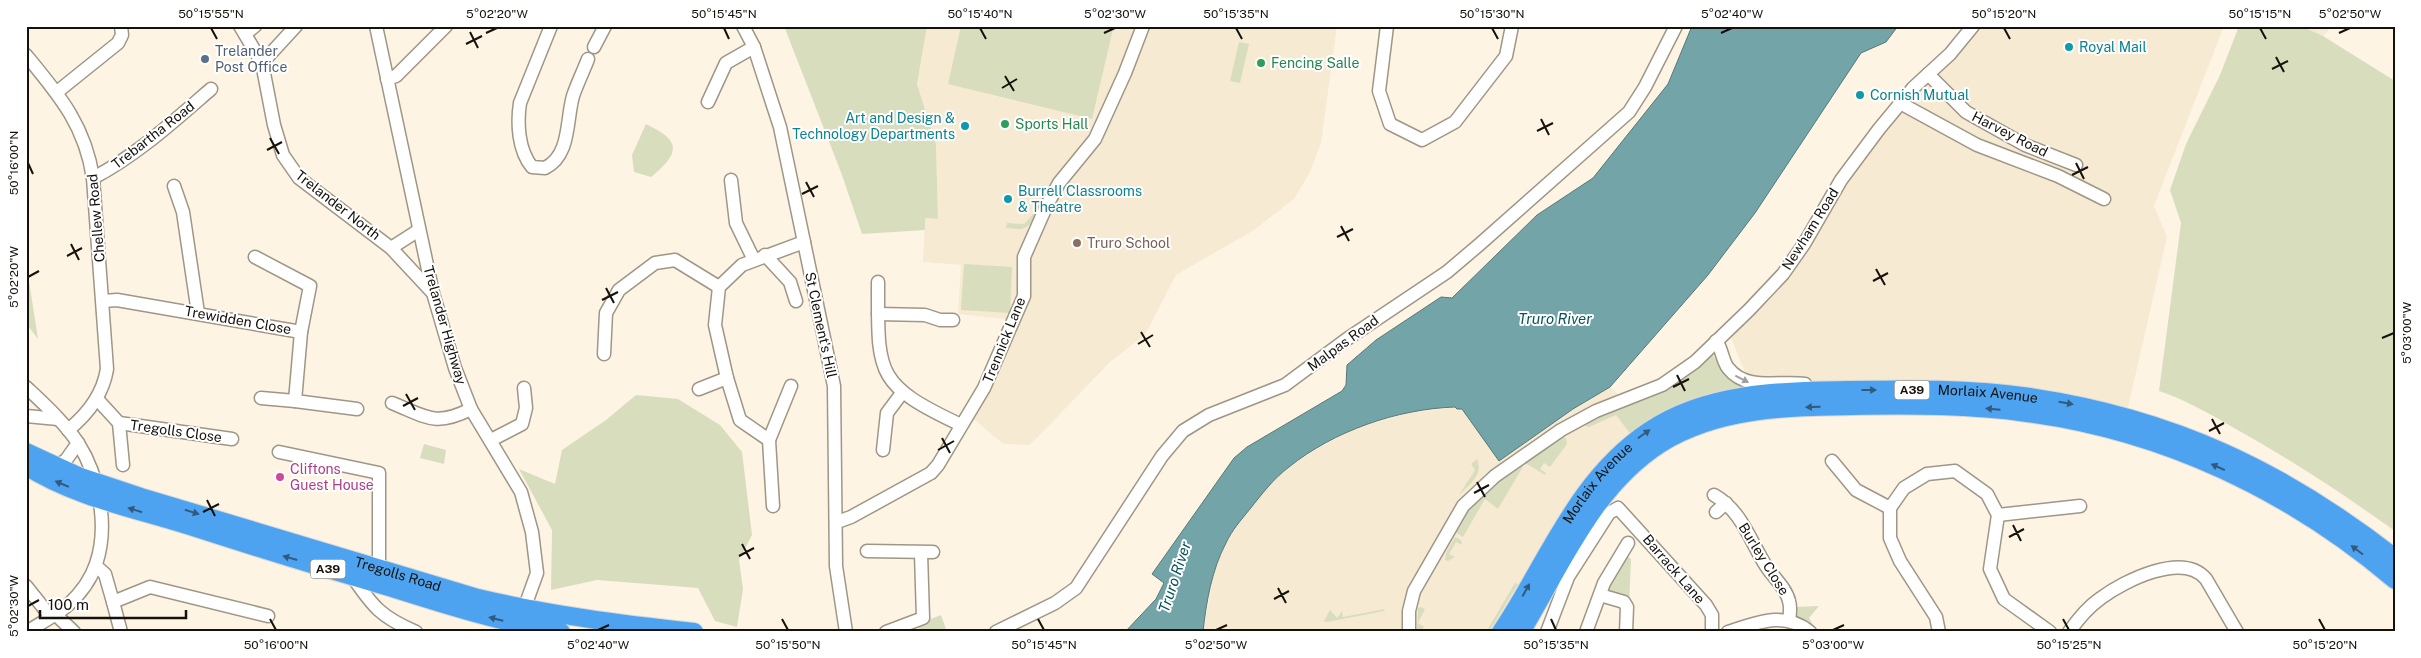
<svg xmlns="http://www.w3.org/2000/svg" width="2421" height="658" font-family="'Public Sans',sans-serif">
	<rect width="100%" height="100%" fill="#fef4e4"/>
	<g fill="#f7ead3">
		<polygon points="927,26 1337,26 1321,143 1310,172 1294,199 1254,230 1176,275 1145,335 1111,361 1030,445 1003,444 970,416 1005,319 958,314 961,265 923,262 925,218 938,219 936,144 917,84"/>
		<polygon points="1973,26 2224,26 2154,206 2167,237 2126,416 2096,408 1683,413 1501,632 1203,632 1214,574 1225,543 1240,520 1265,489 1289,467 1318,448 1359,427 1409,413 1455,407 1550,425 1610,387 1617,393 1621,401 1642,394 1708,349 1720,353 1749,382 1731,338 1783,274 1842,180"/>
		<polygon points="2301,26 2332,26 2323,36"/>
	</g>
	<g fill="#d8ddbe">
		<polygon points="784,26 927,26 917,84 936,144 938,219 925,218 925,230 862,234 842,175"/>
		<polygon points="961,26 1101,26 1113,29 1092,119 948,84"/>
		<path d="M2239,26h62l22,10 72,45v450c-52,-37 -105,-72 -161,-103 -24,-14 -48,-28 -75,-37l22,-168 -11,-33 16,-46 34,-69z"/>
		<polygon points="1239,42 1249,44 1240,83 1230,81"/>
		<path d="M646,124c36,17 34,29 5,53l-17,-5 -2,-17z"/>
		<path d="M1047,191l1,3c-6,10 -13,31 -26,35 -5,1 -11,-1 -16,-1l1,-5 17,1 12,-13 8,-19z"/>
		<polygon points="26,262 38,339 26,323"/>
		<polygon points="964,264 1012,267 1010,313 961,310"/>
		<polygon points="1712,354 1730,380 1744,388 1632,436 1616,415 1589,427 1584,425 1585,422 1665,390 1682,379"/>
		<polygon points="636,395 678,399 720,425 742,452 752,535 739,560 743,589 737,627 715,621 698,588 597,580 551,590 552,530 519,469 555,484 562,450 606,420"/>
		<polygon points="1561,437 1566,438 1567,444 1550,467 1544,463 1540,469 1546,473 1545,475 1527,464 1524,465 1498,509 1485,499 1463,537 1455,532 1471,506 1487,489"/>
		<polygon points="424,444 446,450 444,464 420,458"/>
		<path d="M1477,459c7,16 -8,26 -18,36l16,-25 -4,-6z"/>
		<polygon points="1455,537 1461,540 1462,545 1456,542 1449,554 1455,557 1448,561 1445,560 1446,553"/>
		<polygon points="1625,554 1631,559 1629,606 1606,593"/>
		<polygon points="1515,583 1518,584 1489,632 1486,632"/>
		<polygon points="1819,606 1809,618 1815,628 1814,629 1796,618 1794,607"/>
		<polygon points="1421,607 1425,609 1418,623 1424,627 1421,632 1417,632 1418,608"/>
		<polygon points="1385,609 1384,611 1327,622 1324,621 1330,610 1337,618 1342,611 1343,617"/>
		<polygon points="941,615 947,632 920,632 918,624"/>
	</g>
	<path fill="#73a4a8" stroke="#577879" d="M1692,26h206l-12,16 -25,11 -106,160 -47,62 -98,112 -37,22 -74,52 -37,-52h-5l-2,-2c-58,2 -121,24 -166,60 -16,12 -27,27 -39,42 -9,11 -18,21 -24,34 -14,26 -20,60 -23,89h-78l31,-33 8,-16 -12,-9 82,-116 13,-11 95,-56 4,-6 1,-20 29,-25 65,-43 11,1 85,-83 56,-37 75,-94z"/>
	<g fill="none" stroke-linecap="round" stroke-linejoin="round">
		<defs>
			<g id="minor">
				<polyline points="240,26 262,63 274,125 283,155 299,178 391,248 431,291"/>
				<polyline points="376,26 433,293 455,368 471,409 521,492 532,532 537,573 524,609"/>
				<path d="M551,26l-31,77c-3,20 -2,47 12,64l13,1c26,-13 21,-48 28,-72 4,-12 10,-24 15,-37"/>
				<polyline points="743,26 754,47 780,127 834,386 836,566 846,632"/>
				<polyline points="1387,26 1379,91 1390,124 1422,140 1455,122 1506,56 1512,26"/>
				<polyline points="245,34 255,26"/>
				<polyline points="594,47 605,26"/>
				<path d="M26,55c33,40 59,70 67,123l14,191c-4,25 -19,45 -39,61"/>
				<polyline points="262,63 296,26"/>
				<polyline points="1928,74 1966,112 2025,145 2076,165"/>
				<polyline points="387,79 396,76 446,26"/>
				<polyline points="57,92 118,43 122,35 121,26"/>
				<polyline points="708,102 726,63 754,47"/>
				<polyline points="1900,103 1977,145 2058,176 2104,199"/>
				<path d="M93,178c44,-23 81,-57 118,-89"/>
				<polyline points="731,180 736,223 754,260"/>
				<polyline points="174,186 183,212 198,313"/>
				<polyline points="391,248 419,230"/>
				<polyline points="765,255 790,282 796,301"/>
				<polyline points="255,257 310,286 301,332"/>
				<path d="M878,282c0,92 -4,102 83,143"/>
				<polyline points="103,301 117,300 301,332 295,401 357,409"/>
				<polyline points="878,314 925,315 940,320 953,320"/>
				<path d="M1716,341c6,7 6,19 12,27 19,24 51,12 77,16"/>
				<polyline points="604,354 606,313 619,290 655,263 675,260 719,287"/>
				<path d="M26,387c18,17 38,35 52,56 21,33 31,83 18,121 -5,15 -16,30 -28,41 -11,10 -28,18 -41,27"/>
				<polyline points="699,389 727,378"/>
				<polyline points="261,398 295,401"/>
				<polyline points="97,399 119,423 123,465"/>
				<path d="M392,403c35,14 43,24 79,6"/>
				<polyline points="26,416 58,419"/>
				<polyline points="119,423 232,439"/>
				<polyline points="491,440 522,424 526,408 524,388"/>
				<polyline points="769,440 791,386"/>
				<polyline points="883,450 887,413 902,393"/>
				<polyline points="279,452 379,473 379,568"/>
				<polyline points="1832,461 1856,490 1890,508"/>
				<polyline points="56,467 66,460 78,443"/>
				<path d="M1714,495c28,16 36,46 52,71 7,11 20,22 23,35 2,6 1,13 0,19"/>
				<polyline points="773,506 769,440 740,420 727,378 715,325 719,287 742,265 804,242"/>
				<polyline points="1716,512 1726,503"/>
				<polyline points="1998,515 2080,506"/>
				<polyline points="837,522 851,517 931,473 938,465 984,388 1024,296 1024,257 1046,207 1059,183 1095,139 1125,73 1143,26"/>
				<polyline points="867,551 933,552"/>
				<polyline points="96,566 105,574 113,602 150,587 268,616"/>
				<path d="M352,576c21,31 29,41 64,56"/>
				<polyline points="26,586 50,616"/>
				<polyline points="1600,595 1624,602 1627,607 1626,632"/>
				<polyline points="113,602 121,632"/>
				<polyline points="55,614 74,632"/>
				<polyline points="886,632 923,618 921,553"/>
				<polyline points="996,632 1055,603 1076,588 1162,456 1183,431 1209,415 1285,385 1347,339 1447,272 1480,244 1629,112 1645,87 1676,26"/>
				<polyline points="1409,632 1409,611 1414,591 1463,506 1495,476 1561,430 1596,411 1662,385 1695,362 1749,310 1783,274 1804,244 1841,180 1879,129 1913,88 1950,54 1973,26"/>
				<polyline points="1547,632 1568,577 1609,513 1618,508 1706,605 1712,615 1712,632"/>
				<polyline points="1586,632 1604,583 1628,543"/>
				<path d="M1728,632c29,-9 56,-22 82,0"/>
				<polyline points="1939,632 1936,617 1900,561 1890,538 1890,508 1904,488 1927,474 1955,471 1987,494 1998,515 1990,569 2004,599 2050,632"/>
				<path d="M2069,632c9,-13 19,-25 32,-34 23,-17 82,-47 105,-19l31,53"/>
			</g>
			<g id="highway">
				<path id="s1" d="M26,452l52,24 63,21 337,101c72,17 143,26 216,34"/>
				<path d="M26,466c50,32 111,43 167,61 65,21 130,41 196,60 57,18 113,36 172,45"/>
				<path id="s2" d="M1501,632c47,-70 75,-152 148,-201 57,-39 132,-40 198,-41 60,-1 123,-2 183,7 142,21 252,73 365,161"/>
				<path d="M1521,632c40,-66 71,-144 139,-188 57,-36 128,-37 193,-38 58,-1 117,-1 174,7 137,18 263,78 368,167"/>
			</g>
		</defs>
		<use href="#minor" stroke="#9e9686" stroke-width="15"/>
		<use href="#highway" stroke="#dad9d8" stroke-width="20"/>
		<use href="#minor" stroke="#fff" stroke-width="12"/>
		<use href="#highway" stroke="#4ea3f1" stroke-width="18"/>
	</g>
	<defs><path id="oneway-solid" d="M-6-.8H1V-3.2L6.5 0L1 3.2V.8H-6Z" transform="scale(1.25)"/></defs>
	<use fill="#a1a09e" href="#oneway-solid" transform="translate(1742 379) rotate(27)"/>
	<g fill="#325a7e">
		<use href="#oneway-solid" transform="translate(1869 390)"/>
		<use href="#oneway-solid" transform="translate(2066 403) rotate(10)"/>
		<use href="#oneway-solid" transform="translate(1813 407) rotate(178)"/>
		<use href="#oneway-solid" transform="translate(1993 409) rotate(-175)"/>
		<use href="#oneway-solid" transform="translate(1644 434) rotate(-35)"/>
		<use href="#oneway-solid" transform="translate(2218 467) rotate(-156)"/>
		<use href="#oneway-solid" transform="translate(62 484) rotate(-157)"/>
		<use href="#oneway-solid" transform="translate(135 510) rotate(-163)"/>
		<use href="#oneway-solid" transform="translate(192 512) rotate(17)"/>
		<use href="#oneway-solid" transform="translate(2357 550) rotate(-143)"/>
		<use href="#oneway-solid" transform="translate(290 558) rotate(-164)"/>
		<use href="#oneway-solid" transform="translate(1526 590) rotate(-61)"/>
		<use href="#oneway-solid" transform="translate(496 619) rotate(-166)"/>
	</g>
	<path fill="none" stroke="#15120c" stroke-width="2" d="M211,28l6,11M724,28l5,11M980,28l6,11M1236,28l6,11M1492,28l6,11M2004,28l6,11M2260,28l6,11M470,32l8,16M486,33l11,-5M1104,33l11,-5M1721,33l11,-5M2339,33l11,-5M466,44l16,-8M2276,57l8,15M2272,69l16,-8M1005,76l9,15M1002,88l15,-9M1541,119l8,16M1537,131l16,-8M270,138l9,16M267,150l15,-8M28,163l5,11M2076,163l8,16M2072,175l16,-8M806,182l8,15M802,194l16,-8M1341,226l8,15M1337,237l16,-8M71,244l8,16M67,256l15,-8M1876,269l9,16M28,277l11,-6M1873,281l15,-8M606,288l8,15M602,300l16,-8M1141,332l9,15M2382,338l12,-5M1138,344l15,-9M1677,375l8,16M1673,387l16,-8M406,394l9,16M403,406l15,-8M2212,419l8,15M2209,431l15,-8M942,438l8,15M938,450l16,-9M1477,482l8,15M1474,493l15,-8M207,500l8,16M203,512l16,-8M2013,525l8,16M2009,537l15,-8M742,544l8,15M739,556l15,-8M1278,588l8,15M1274,599l15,-8M28,606l11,-6M270,619l6,11M782,619l6,11M1038,619l6,11M1551,619l5,11M2063,619l6,11M2319,619l6,11M598,630l11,-5M1216,630l11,-5M1833,630l11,-5"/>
	<g fill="#0f9aa8" stroke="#fff" stroke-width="2">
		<circle cx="2069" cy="47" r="5"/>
		<circle cx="1860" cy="95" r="5"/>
		<circle cx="965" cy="126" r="5"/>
		<circle cx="1008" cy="199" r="5"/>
	</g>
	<circle fill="#5c6f8a" stroke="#fff" stroke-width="2" cx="205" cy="59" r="5"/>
	<g fill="#2e9e5b" stroke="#fff" stroke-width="2">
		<circle cx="1261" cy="63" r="5"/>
		<circle cx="1005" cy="124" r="5"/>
	</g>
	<circle fill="#8d6e63" stroke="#fff" stroke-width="2" cx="1077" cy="243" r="5"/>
	<circle fill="#d1479c" stroke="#fff" stroke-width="2" cx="280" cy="477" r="5"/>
	<g text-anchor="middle" stroke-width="4" stroke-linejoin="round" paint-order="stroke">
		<g fill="#fff" stroke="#5b5955" stroke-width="1">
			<rect x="1894.5" y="380.5" width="35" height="19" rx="4"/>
			<rect x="310.5" y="559.5" width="35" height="19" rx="4"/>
		</g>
		<g font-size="12" font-weight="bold" fill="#15120c">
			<text x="1912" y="394">A39</text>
			<text x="328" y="573">A39</text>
		</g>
		<g font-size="14" fill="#0d838f" stroke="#fff" text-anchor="start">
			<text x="2079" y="52">Royal Mail</text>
			<text x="1870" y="100">Cornish Mutual</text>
			<text x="955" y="123" text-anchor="end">Art and Design &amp;<tspan x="955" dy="16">Technology Departments</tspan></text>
			<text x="1018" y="196">Burrell Classrooms<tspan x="1018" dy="16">&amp; Theatre</tspan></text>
		</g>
		<g font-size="14" fill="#4e5e75" stroke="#fff" text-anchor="start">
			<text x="215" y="56">Trelander<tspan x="215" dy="16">Post Office</tspan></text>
		</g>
		<g font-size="14" fill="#27864d" stroke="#fff" text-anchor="start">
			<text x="1271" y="68">Fencing Salle</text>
			<text x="1015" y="129">Sports Hall</text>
		</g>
		<g font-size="14" fill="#15120c" stroke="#fff">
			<text transform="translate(2010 134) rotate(27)" y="5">Harvey Road</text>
			<text transform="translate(153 135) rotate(-38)" y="5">Trebartha Road</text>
			<text transform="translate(338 205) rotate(38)" y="5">Trelander North</text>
			<text transform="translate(96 218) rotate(-95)" y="5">Chellew Road</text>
			<text transform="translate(1810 229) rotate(-58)" y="5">Newham Road</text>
			<text transform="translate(238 320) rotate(10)" y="5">Trewidden Close</text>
			<text transform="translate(445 325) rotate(74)" y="5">Trelander Highway</text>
			<text transform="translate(821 325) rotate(78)" y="5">St Clement's Hill</text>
			<text transform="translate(1004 340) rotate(-68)" y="5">Trennick Lane</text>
			<text transform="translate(1343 343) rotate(-36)" y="5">Malpas Road</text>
			<text dy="5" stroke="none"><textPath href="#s2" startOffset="598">Morlaix Avenue</textPath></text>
			<text transform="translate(176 431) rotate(8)" y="5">Tregolls Close</text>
			<text dy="5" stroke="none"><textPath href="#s2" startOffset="178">Morlaix Avenue</textPath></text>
			<text transform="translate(1764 559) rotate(58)" y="5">Burley Close</text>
			<text transform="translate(1674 569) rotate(49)" y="5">Barrack Lane</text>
			<text dy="5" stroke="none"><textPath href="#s1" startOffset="392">Tregolls Road</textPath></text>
		</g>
		<g font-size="14" fill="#785e54" stroke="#fff" text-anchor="start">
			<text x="1087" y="248">Truro School</text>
		</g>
		<g font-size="14" fill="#b23c85" stroke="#fff" text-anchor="start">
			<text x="290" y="474">Cliftons<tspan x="290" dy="16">Guest House</tspan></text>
		</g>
		<g font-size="15" font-style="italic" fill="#075358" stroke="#fff">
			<text x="1555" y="324">Truro River</text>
			<text transform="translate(1175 577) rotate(-72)" y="5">Truro River</text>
		</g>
	</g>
	<rect width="2421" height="658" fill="none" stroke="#ffffff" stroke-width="55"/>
	<path d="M40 610v8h146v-8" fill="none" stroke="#15120c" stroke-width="2.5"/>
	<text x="48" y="610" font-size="15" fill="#15120c" stroke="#ffffff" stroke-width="4" paint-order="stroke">100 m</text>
	<rect x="28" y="28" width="2366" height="602" fill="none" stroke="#15120c" stroke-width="2"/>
	<g font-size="12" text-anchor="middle" fill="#15120c">
		<text x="211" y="18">50°15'55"N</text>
		<text x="497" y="18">5°02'20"W</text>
		<text x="724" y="18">50°15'45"N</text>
		<text x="980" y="18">50°15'40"N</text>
		<text x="1115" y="18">5°02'30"W</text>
		<text x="1236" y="18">50°15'35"N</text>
		<text x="1492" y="18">50°15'30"N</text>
		<text x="1732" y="18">5°02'40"W</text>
		<text x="2004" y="18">50°15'20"N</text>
		<text x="2260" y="18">50°15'15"N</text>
		<text x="2350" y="18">5°02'50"W</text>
		<text transform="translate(14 163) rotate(-90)" y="4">50°16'00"N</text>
		<text transform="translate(14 277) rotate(-90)" y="4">5°02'20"W</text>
		<text transform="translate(2407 333) rotate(-90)" y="4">5°03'00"W</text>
		<text transform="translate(14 606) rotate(-90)" y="4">5°02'30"W</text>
		<text x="276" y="649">50°16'00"N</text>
		<text x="598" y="649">5°02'40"W</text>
		<text x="788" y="649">50°15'50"N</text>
		<text x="1044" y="649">50°15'45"N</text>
		<text x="1216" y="649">5°02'50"W</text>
		<text x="1556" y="649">50°15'35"N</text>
		<text x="1833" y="649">5°03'00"W</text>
		<text x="2069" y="649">50°15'25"N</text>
		<text x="2325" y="649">50°15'20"N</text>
	</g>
</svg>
